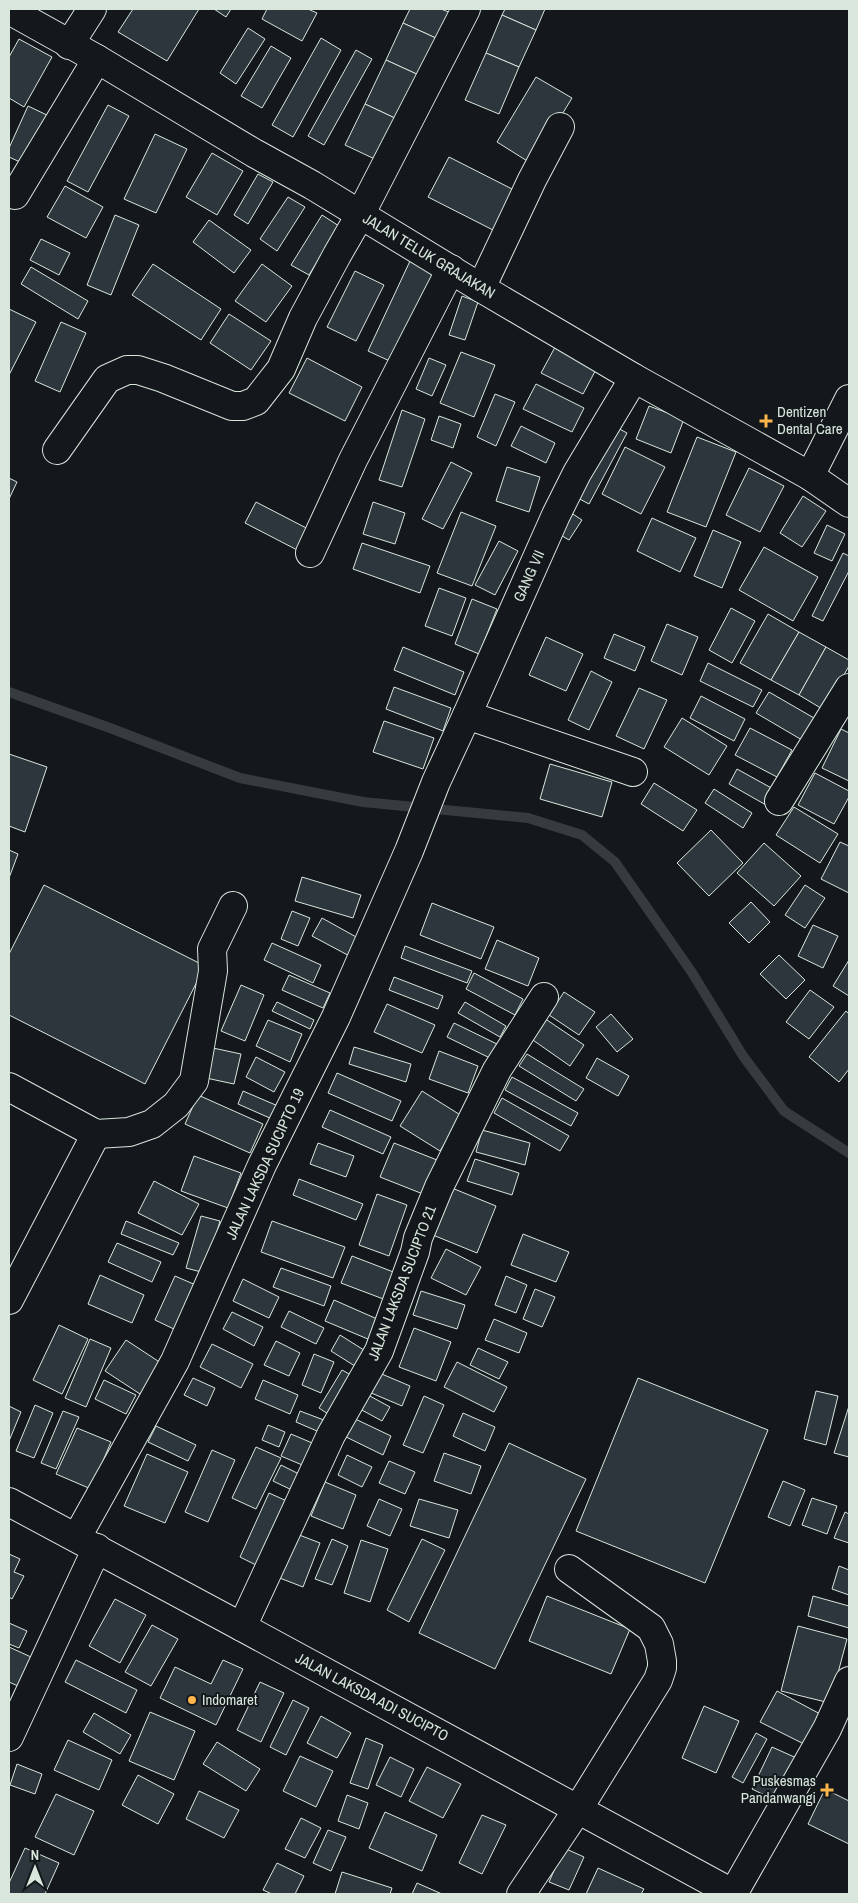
<svg xmlns="http://www.w3.org/2000/svg" width="858" height="1903" font-family="'Archivo Narrow',sans-serif">
	<rect width="100%" height="100%" fill="#14181c"/>
	<g fill="none" stroke-linecap="round" stroke-linejoin="round">
		<polyline stroke="#363b3e" stroke-width="10" points="9,692 110,728 240,778 363,802 528,818 582,835 615,862 691,971 743,1056 784,1111 849,1153"/>
	</g>
	<g fill="#2c363c" stroke="#d8e6dc">
		<polygon points="133,9 199,9 167,61 118,32"/>
		<polygon points="214,9 231,9 226,17"/>
		<polygon points="267,9 308,9 317,13 302,41 262,19"/>
		<polygon points="410,9 441,9 451,13 438,39 403,23"/>
		<polygon points="505,9 545,9 536,30 502,15"/>
		<polygon points="502,15 536,30 519,67 486,53"/>
		<polygon points="403,23 438,39 421,76 386,60"/>
		<polygon points="248,28 265,39 236,84 220,73"/>
		<polygon points="321,38 341,50 293,137 272,125"/>
		<polygon points="19,39 52,57 24,107 9,98 9,57"/>
		<polygon points="271,46 291,58 262,108 241,96"/>
		<polygon points="356,50 372,59 324,145 308,136"/>
		<polygon points="486,53 519,67 499,114 465,100"/>
		<polygon points="386,60 421,76 399,120 365,104"/>
		<polygon points="536,77 572,98 532,164 497,142"/>
		<polygon points="365,104 399,120 379,161 345,145"/>
		<polygon points="108,105 129,116 88,192 67,181"/>
		<polygon points="28,106 51,117 29,166 9,157 9,148"/>
		<polygon points="155,134 187,149 156,213 124,199"/>
		<polygon points="212,153 243,171 217,215 186,197"/>
		<polygon points="449,157 514,190 493,230 428,197"/>
		<polygon points="258,174 273,182 248,224 234,215"/>
		<polygon points="65,186 103,207 86,238 47,217"/>
		<polygon points="288,197 305,207 277,251 260,239"/>
		<polygon points="115,215 139,225 111,295 87,285"/>
		<polygon points="322,215 339,226 309,275 291,265"/>
		<polygon points="209,220 251,250 234,273 193,242"/>
		<polygon points="41,239 70,253 59,275 30,260"/>
		<polygon points="410,261 436,273 394,363 368,351"/>
		<polygon points="153,264 221,309 201,340 132,295"/>
		<polygon points="262,264 292,286 266,322 235,301"/>
		<polygon points="31,267 88,301 78,319 21,284"/>
		<polygon points="355,271 384,285 356,341 327,327"/>
		<polygon points="462,296 478,302 465,340 449,335"/>
		<polygon points="9,309 36,322 9,375"/>
		<polygon points="229,314 271,341 251,370 210,343"/>
		<polygon points="61,322 86,333 60,392 35,381"/>
		<polygon points="560,338 601,360 583,394 541,373"/>
		<polygon points="461,352 495,365 474,417 440,403"/>
		<polygon points="307,358 362,387 345,421 289,393"/>
		<polygon points="429,358 446,365 432,396 416,389"/>
		<polygon points="536,384 584,408 572,432 523,409"/>
		<polygon points="495,394 515,402 496,446 477,437"/>
		<polygon points="649,406 684,419 671,453 636,439"/>
		<polygon points="402,410 425,419 402,487 379,480"/>
		<polygon points="439,416 461,424 453,448 431,440"/>
		<polygon points="612,425 627,433 589,504 574,496"/>
		<polygon points="521,426 555,443 546,463 511,446"/>
		<polygon points="697,437 736,452 706,527 667,512"/>
		<polygon points="625,447 665,467 641,514 602,494"/>
		<polygon points="451,462 472,473 443,529 422,519"/>
		<polygon points="507,467 540,477 529,512 496,501"/>
		<polygon points="749,468 784,486 760,532 726,515"/>
		<polygon points="9,478 17,482 9,499"/>
		<polygon points="803,496 826,511 802,547 780,533"/>
		<polygon points="256,502 314,532 303,553 245,523"/>
		<polygon points="373,502 405,513 395,544 363,534"/>
		<polygon points="565,509 582,520 569,540 552,530"/>
		<polygon points="461,512 496,526 472,586 437,573"/>
		<polygon points="652,518 696,538 680,572 637,551"/>
		<polygon points="827,525 845,534 832,561 814,553"/>
		<polygon points="713,530 741,542 722,588 694,576"/>
		<polygon points="499,541 518,551 495,595 475,585"/>
		<polygon points="362,543 430,566 420,593 353,569"/>
		<polygon points="764,547 818,577 793,621 739,590"/>
		<polygon points="843,553 849,556 849,571 823,621 812,616"/>
		<polygon points="439,588 466,598 452,636 425,626"/>
		<polygon points="472,599 497,609 479,654 455,644"/>
		<polygon points="731,608 755,621 732,663 709,650"/>
		<polygon points="768,614 799,632 771,680 740,663"/>
		<polygon points="667,624 698,637 682,675 651,661"/>
		<polygon points="799,632 826,647 799,695 771,680"/>
		<polygon points="614,634 645,647 635,671 604,658"/>
		<polygon points="546,637 583,654 566,691 529,675"/>
		<polygon points="403,647 464,672 455,695 394,670"/>
		<polygon points="826,647 849,660 849,666 824,710 799,695"/>
		<polygon points="708,663 762,690 753,707 700,681"/>
		<polygon points="591,671 612,682 589,730 568,720"/>
		<polygon points="394,687 451,708 443,731 386,709"/>
		<polygon points="639,688 667,700 644,749 616,736"/>
		<polygon points="769,692 814,718 802,740 756,713"/>
		<polygon points="701,696 745,719 734,741 690,718"/>
		<polygon points="682,718 727,746 709,775 664,747"/>
		<polygon points="384,721 434,738 423,769 373,752"/>
		<polygon points="750,728 792,750 777,777 735,755"/>
		<polygon points="841,729 849,733 849,781 822,768"/>
		<polygon points="9,754 47,767 25,832 9,826"/>
		<polygon points="550,764 612,782 602,817 540,799"/>
		<polygon points="737,769 775,790 766,805 729,784"/>
		<polygon points="815,773 849,791 849,797 834,824 798,805"/>
		<polygon points="654,783 697,810 683,831 641,804"/>
		<polygon points="714,789 752,813 743,828 705,803"/>
		<polygon points="794,807 838,834 820,863 776,835"/>
		<polygon points="711,830 743,863 709,896 677,863"/>
		<polygon points="840,842 849,846 849,893 821,879"/>
		<polygon points="764,843 801,876 774,906 737,873"/>
		<polygon points="9,850 18,854 9,878"/>
		<polygon points="302,877 361,895 353,918 295,901"/>
		<polygon points="44,885 205,966 145,1084 9,1015 9,954"/>
		<polygon points="805,885 825,898 805,928 785,915"/>
		<polygon points="751,902 770,922 749,943 729,923"/>
		<polygon points="432,903 494,927 481,959 420,935"/>
		<polygon points="292,911 310,918 298,946 281,939"/>
		<polygon points="322,918 367,943 357,960 312,936"/>
		<polygon points="813,925 838,936 823,968 798,956"/>
		<polygon points="497,940 539,958 528,986 485,969"/>
		<polygon points="272,943 321,965 313,983 264,960"/>
		<polygon points="405,946 472,971 467,983 401,958"/>
		<polygon points="779,955 805,980 786,999 760,974"/>
		<polygon points="849,960 849,996 833,986"/>
		<polygon points="474,973 523,999 515,1015 466,989"/>
		<polygon points="289,975 330,993 323,1008 282,990"/>
		<polygon points="394,977 443,996 438,1009 389,990"/>
		<polygon points="241,985 264,995 245,1041 221,1031"/>
		<polygon points="810,990 834,1007 809,1039 786,1022"/>
		<polygon points="564,992 595,1012 579,1035 549,1015"/>
		<polygon points="277,1002 314,1020 310,1029 272,1011"/>
		<polygon points="465,1002 506,1026 500,1037 458,1013"/>
		<polygon points="387,1004 435,1025 422,1053 374,1032"/>
		<polygon points="846,1011 849,1014 849,1069 839,1082 809,1057"/>
		<polygon points="611,1014 633,1039 617,1052 596,1027"/>
		<polygon points="544,1018 584,1045 570,1066 530,1038"/>
		<polygon points="268,1020 302,1034 290,1062 256,1046"/>
		<polygon points="454,1023 501,1046 494,1060 447,1037"/>
		<polygon points="354,1047 411,1064 406,1082 349,1064"/>
		<polygon points="213,1048 241,1054 234,1084 206,1078"/>
		<polygon points="439,1051 478,1066 468,1093 429,1079"/>
		<polygon points="527,1054 584,1089 576,1101 519,1066"/>
		<polygon points="256,1057 285,1072 274,1092 246,1077"/>
		<polygon points="597,1058 629,1076 618,1096 586,1078"/>
		<polygon points="337,1073 401,1101 392,1121 328,1093"/>
		<polygon points="512,1077 578,1113 571,1126 505,1090"/>
		<polygon points="243,1091 278,1106 272,1119 238,1104"/>
		<polygon points="422,1091 462,1116 440,1151 400,1126"/>
		<polygon points="198,1095 263,1124 250,1153 185,1124"/>
		<polygon points="502,1098 569,1136 560,1151 494,1113"/>
		<polygon points="330,1110 391,1137 383,1154 322,1127"/>
		<polygon points="482,1130 530,1143 525,1165 476,1152"/>
		<polygon points="318,1143 354,1156 346,1177 310,1164"/>
		<polygon points="394,1143 437,1160 423,1194 380,1177"/>
		<polygon points="194,1156 241,1173 228,1208 181,1191"/>
		<polygon points="475,1159 519,1173 512,1195 467,1181"/>
		<polygon points="299,1179 363,1204 356,1220 293,1195"/>
		<polygon points="154,1181 199,1204 182,1235 138,1213"/>
		<polygon points="447,1186 496,1206 477,1253 428,1233"/>
		<polygon points="377,1194 407,1205 389,1256 359,1245"/>
		<polygon points="201,1216 220,1221 205,1273 186,1268"/>
		<polygon points="126,1221 179,1243 173,1255 121,1234"/>
		<polygon points="272,1221 345,1247 333,1278 261,1252"/>
		<polygon points="523,1234 569,1252 556,1282 511,1265"/>
		<polygon points="117,1243 161,1262 152,1282 108,1262"/>
		<polygon points="446,1249 481,1267 466,1295 431,1278"/>
		<polygon points="352,1256 396,1273 386,1300 341,1283"/>
		<polygon points="281,1268 331,1286 324,1306 273,1287"/>
		<polygon points="100,1275 144,1295 132,1323 88,1304"/>
		<polygon points="175,1276 198,1286 178,1331 155,1320"/>
		<polygon points="506,1276 527,1285 516,1313 495,1305"/>
		<polygon points="243,1279 279,1297 269,1318 233,1301"/>
		<polygon points="535,1289 555,1297 542,1327 523,1319"/>
		<polygon points="421,1291 465,1305 457,1329 413,1315"/>
		<polygon points="334,1300 384,1322 375,1342 325,1321"/>
		<polygon points="289,1311 324,1328 316,1344 281,1327"/>
		<polygon points="232,1312 263,1327 254,1346 223,1329"/>
		<polygon points="494,1319 527,1333 519,1353 485,1340"/>
		<polygon points="59,1325 88,1339 62,1394 33,1380"/>
		<polygon points="414,1328 451,1342 436,1381 399,1367"/>
		<polygon points="340,1335 367,1352 358,1368 331,1351"/>
		<polygon points="90,1339 111,1348 86,1407 65,1398"/>
		<polygon points="126,1340 161,1363 140,1394 105,1371"/>
		<polygon points="276,1341 300,1353 289,1376 264,1365"/>
		<polygon points="212,1344 253,1364 241,1388 200,1367"/>
		<polygon points="478,1348 508,1362 499,1379 470,1365"/>
		<polygon points="314,1354 334,1362 321,1393 302,1385"/>
		<polygon points="457,1362 507,1387 494,1412 444,1387"/>
		<polygon points="342,1370 351,1375 328,1414 319,1408"/>
		<polygon points="377,1372 410,1386 402,1406 369,1392"/>
		<polygon points="193,1378 215,1388 207,1406 184,1395"/>
		<polygon points="638,1378 768,1430 705,1583 576,1531"/>
		<polygon points="104,1380 136,1395 126,1414 95,1399"/>
		<polygon points="263,1380 298,1395 290,1414 255,1399"/>
		<polygon points="816,1391 838,1396 826,1445 804,1439"/>
		<polygon points="368,1395 390,1407 382,1421 360,1409"/>
		<polygon points="424,1396 444,1405 423,1453 403,1445"/>
		<polygon points="35,1405 53,1413 34,1458 16,1451"/>
		<polygon points="9,1406 21,1412 9,1441"/>
		<polygon points="849,1406 849,1457 834,1453"/>
		<polygon points="63,1411 79,1417 56,1469 41,1463"/>
		<polygon points="300,1411 329,1422 324,1434 296,1422"/>
		<polygon points="463,1413 495,1427 485,1451 453,1436"/>
		<polygon points="349,1416 391,1436 383,1455 340,1434"/>
		<polygon points="268,1425 285,1432 279,1447 262,1440"/>
		<polygon points="156,1426 196,1445 188,1461 148,1442"/>
		<polygon points="77,1428 111,1442 91,1489 56,1474"/>
		<polygon points="291,1434 317,1445 307,1467 281,1456"/>
		<polygon points="509,1443 586,1479 495,1669 419,1633"/>
		<polygon points="256,1447 281,1458 256,1509 232,1498"/>
		<polygon points="212,1450 235,1460 208,1522 185,1512"/>
		<polygon points="444,1453 481,1466 471,1494 434,1481"/>
		<polygon points="147,1454 188,1472 165,1523 124,1506"/>
		<polygon points="347,1455 372,1467 362,1487 338,1475"/>
		<polygon points="389,1461 415,1472 405,1494 379,1483"/>
		<polygon points="281,1465 303,1476 296,1492 273,1481"/>
		<polygon points="783,1481 805,1490 790,1526 768,1517"/>
		<polygon points="325,1482 356,1495 343,1529 311,1516"/>
		<polygon points="269,1493 289,1502 260,1567 240,1557"/>
		<polygon points="812,1498 837,1506 827,1534 802,1525"/>
		<polygon points="379,1499 402,1509 390,1536 367,1526"/>
		<polygon points="419,1499 458,1510 449,1538 410,1526"/>
		<polygon points="845,1512 849,1514 849,1543 834,1538"/>
		<polygon points="289,1531 320,1543 303,1587 272,1575"/>
		<polygon points="332,1539 348,1546 332,1585 315,1579"/>
		<polygon points="422,1539 445,1550 409,1622 387,1610"/>
		<polygon points="361,1540 388,1549 370,1602 344,1593"/>
		<polygon points="9,1554 20,1559 14,1572 24,1576 12,1599 9,1597"/>
		<polygon points="839,1566 849,1570 849,1595 832,1589"/>
		<polygon points="547,1596 630,1629 611,1674 529,1641"/>
		<polygon points="813,1596 849,1606 849,1628 808,1616"/>
		<polygon points="115,1599 146,1615 120,1663 89,1646"/>
		<polygon points="9,1623 27,1631 19,1648 9,1644"/>
		<polygon points="152,1625 178,1639 151,1686 125,1672"/>
		<polygon points="798,1626 847,1639 830,1703 781,1691"/>
		<polygon points="9,1647 31,1657 18,1686 9,1682"/>
		<polygon points="76,1660 137,1690 126,1713 65,1682"/>
		<polygon points="223,1660 243,1669 216,1725 160,1698 175,1667 211,1684"/>
		<polygon points="260,1682 284,1693 261,1742 237,1730"/>
		<polygon points="777,1691 824,1716 808,1746 760,1722"/>
		<polygon points="293,1700 309,1708 286,1755 270,1747"/>
		<polygon points="704,1706 739,1721 716,1773 682,1758"/>
		<polygon points="150,1712 195,1731 174,1780 129,1761"/>
		<polygon points="94,1713 131,1735 120,1754 83,1732"/>
		<polygon points="321,1716 351,1733 337,1758 307,1743"/>
		<polygon points="756,1733 767,1739 743,1783 732,1777"/>
		<polygon points="366,1738 383,1745 368,1789 350,1783"/>
		<polygon points="68,1740 112,1760 99,1790 54,1770"/>
		<polygon points="217,1742 260,1769 246,1791 203,1764"/>
		<polygon points="772,1747 801,1760 781,1803 752,1789"/>
		<polygon points="300,1756 333,1771 316,1807 283,1791"/>
		<polygon points="390,1757 414,1769 401,1797 376,1785"/>
		<polygon points="17,1764 42,1774 35,1794 10,1785"/>
		<polygon points="427,1767 461,1784 443,1818 409,1801"/>
		<polygon points="138,1775 174,1794 158,1824 122,1805"/>
		<polygon points="825,1789 849,1801 849,1844 808,1824"/>
		<polygon points="199,1791 239,1810 224,1838 186,1819"/>
		<polygon points="56,1794 94,1811 74,1855 35,1837"/>
		<polygon points="347,1795 368,1803 359,1829 338,1821"/>
		<polygon points="385,1812 437,1835 422,1871 369,1848"/>
		<polygon points="482,1815 506,1825 482,1874 459,1863"/>
		<polygon points="301,1818 321,1828 305,1858 285,1849"/>
		<polygon points="328,1830 346,1837 331,1871 313,1863"/>
		<polygon points="25,1848 59,1863 45,1894 9,1894 9,1883"/>
		<polygon points="564,1848 584,1857 569,1890 549,1882"/>
		<polygon points="277,1863 304,1876 295,1894 272,1894 263,1890"/>
		<polygon points="598,1868 644,1889 641,1894 586,1894"/>
		<polygon points="342,1872 392,1888 390,1894 335,1894"/>
		<polygon points="417,1883 442,1894 412,1894"/>
	</g>
	<g fill="none" stroke-linecap="round" stroke-linejoin="round">
		<defs>
			<g id="minor">
				<polyline points="9,10 97,59 254,153 312,185 481,288 634,378 810,476 849,503"/>
				<polyline points="69,45 92,9"/>
				<polyline points="15,195 97,59"/>
				<polyline points="481,288 532,180 560,127"/>
				<polyline points="57,450 107,379 127,370 138,370 163,378 232,406 243,406 256,401 281,369 303,318 337,255 360,215 466,9"/>
				<polyline points="810,476 849,399"/>
				<polyline points="310,553 353,460 451,269"/>
				<polyline points="467,715 633,772"/>
				<polyline points="779,801 849,688"/>
				<polyline points="9,1087 96,1134 129,1132 152,1124 176,1105 194,1081 213,971 212,949 233,906"/>
				<polyline points="9,1300 96,1134"/>
				<polyline points="77,1537 175,1361 262,1165 336,1017 409,851 436,782 467,715 556,515 577,473 634,378"/>
				<polyline points="242,1627 331,1435 379,1351 415,1252 418,1238 439,1187 497,1070 544,997"/>
				<polyline points="9,1737 97,1548"/>
				<polyline points="521,1894 578,1809 658,1680 662,1668 662,1661 659,1644 651,1628 569,1569"/>
				<polyline points="733,1894 827,1729 849,1681"/>
			</g>
			<polyline id="major" points="9,1502 242,1627 734,1894"/>
		</defs>
		<use href="#minor" stroke="#d8e6dc" stroke-width="30"/>
		<use href="#major" stroke="#d8e6dc" stroke-width="30"/>
		<use href="#minor" stroke="#14181c" stroke-width="28"/>
		<use href="#major" stroke="#14181c" stroke-width="28"/>
	</g>
	<g fill="#ffb74d" stroke="#14181c" stroke-width="2">
		<path d="M763.5 413.5h5v5h5v5h-5v5h-5v-5h-5v-5h5z"/>
		<circle cx="192" cy="1700" r="5"/>
		<path d="M824.5 1782.5h5v5h5v5h-5v5h-5v-5h-5v-5h5z"/>
	</g>
	<g text-anchor="middle" stroke-width="4" stroke-linejoin="round" paint-order="stroke">
		<g font-size="15" fill="#d8e6dc" stroke="#14181c">
			<text transform="translate(429 256) rotate(31)" y="5">JALAN TELUK GRAJAKAN</text>
			<text transform="translate(529 576) rotate(-66)" y="5">GANG VII</text>
			<text transform="translate(265 1164) rotate(-65)" y="5">JALAN LAKSDA SUCIPTO 19</text>
			<text transform="translate(402 1283) rotate(-69)" y="5">JALAN LAKSDA SUCIPTO 21</text>
			<text transform="translate(372 1697) rotate(28)" y="5">JALAN LAKSDA ADI SUCIPTO</text>
		</g>
		<g font-size="15" fill="#d8e6dc" stroke="#14181c" text-anchor="start">
			<text x="777" y="417">Dentizen<tspan x="777" dy="17">Dental Care</tspan></text>
			<text x="202" y="1705">Indomaret</text>
			<text x="816" y="1786" text-anchor="end">Puskesmas<tspan x="816" dy="17">Pandanwangi</tspan></text>
		</g>
	</g>
	<rect width="858" height="1903" fill="none" stroke="#d8e6dc" stroke-width="20"/>
	<g transform="translate(35 1868)" stroke="#14181c" stroke-width="4" paint-order="stroke">
	<path d="M0-4L9 19L0 12L-9 19Z" fill="#d8e6dc"/>
	<text y="-8" font-size="14" font-weight="bold" text-anchor="middle" fill="#d8e6dc">N</text>
	</g>
</svg>
